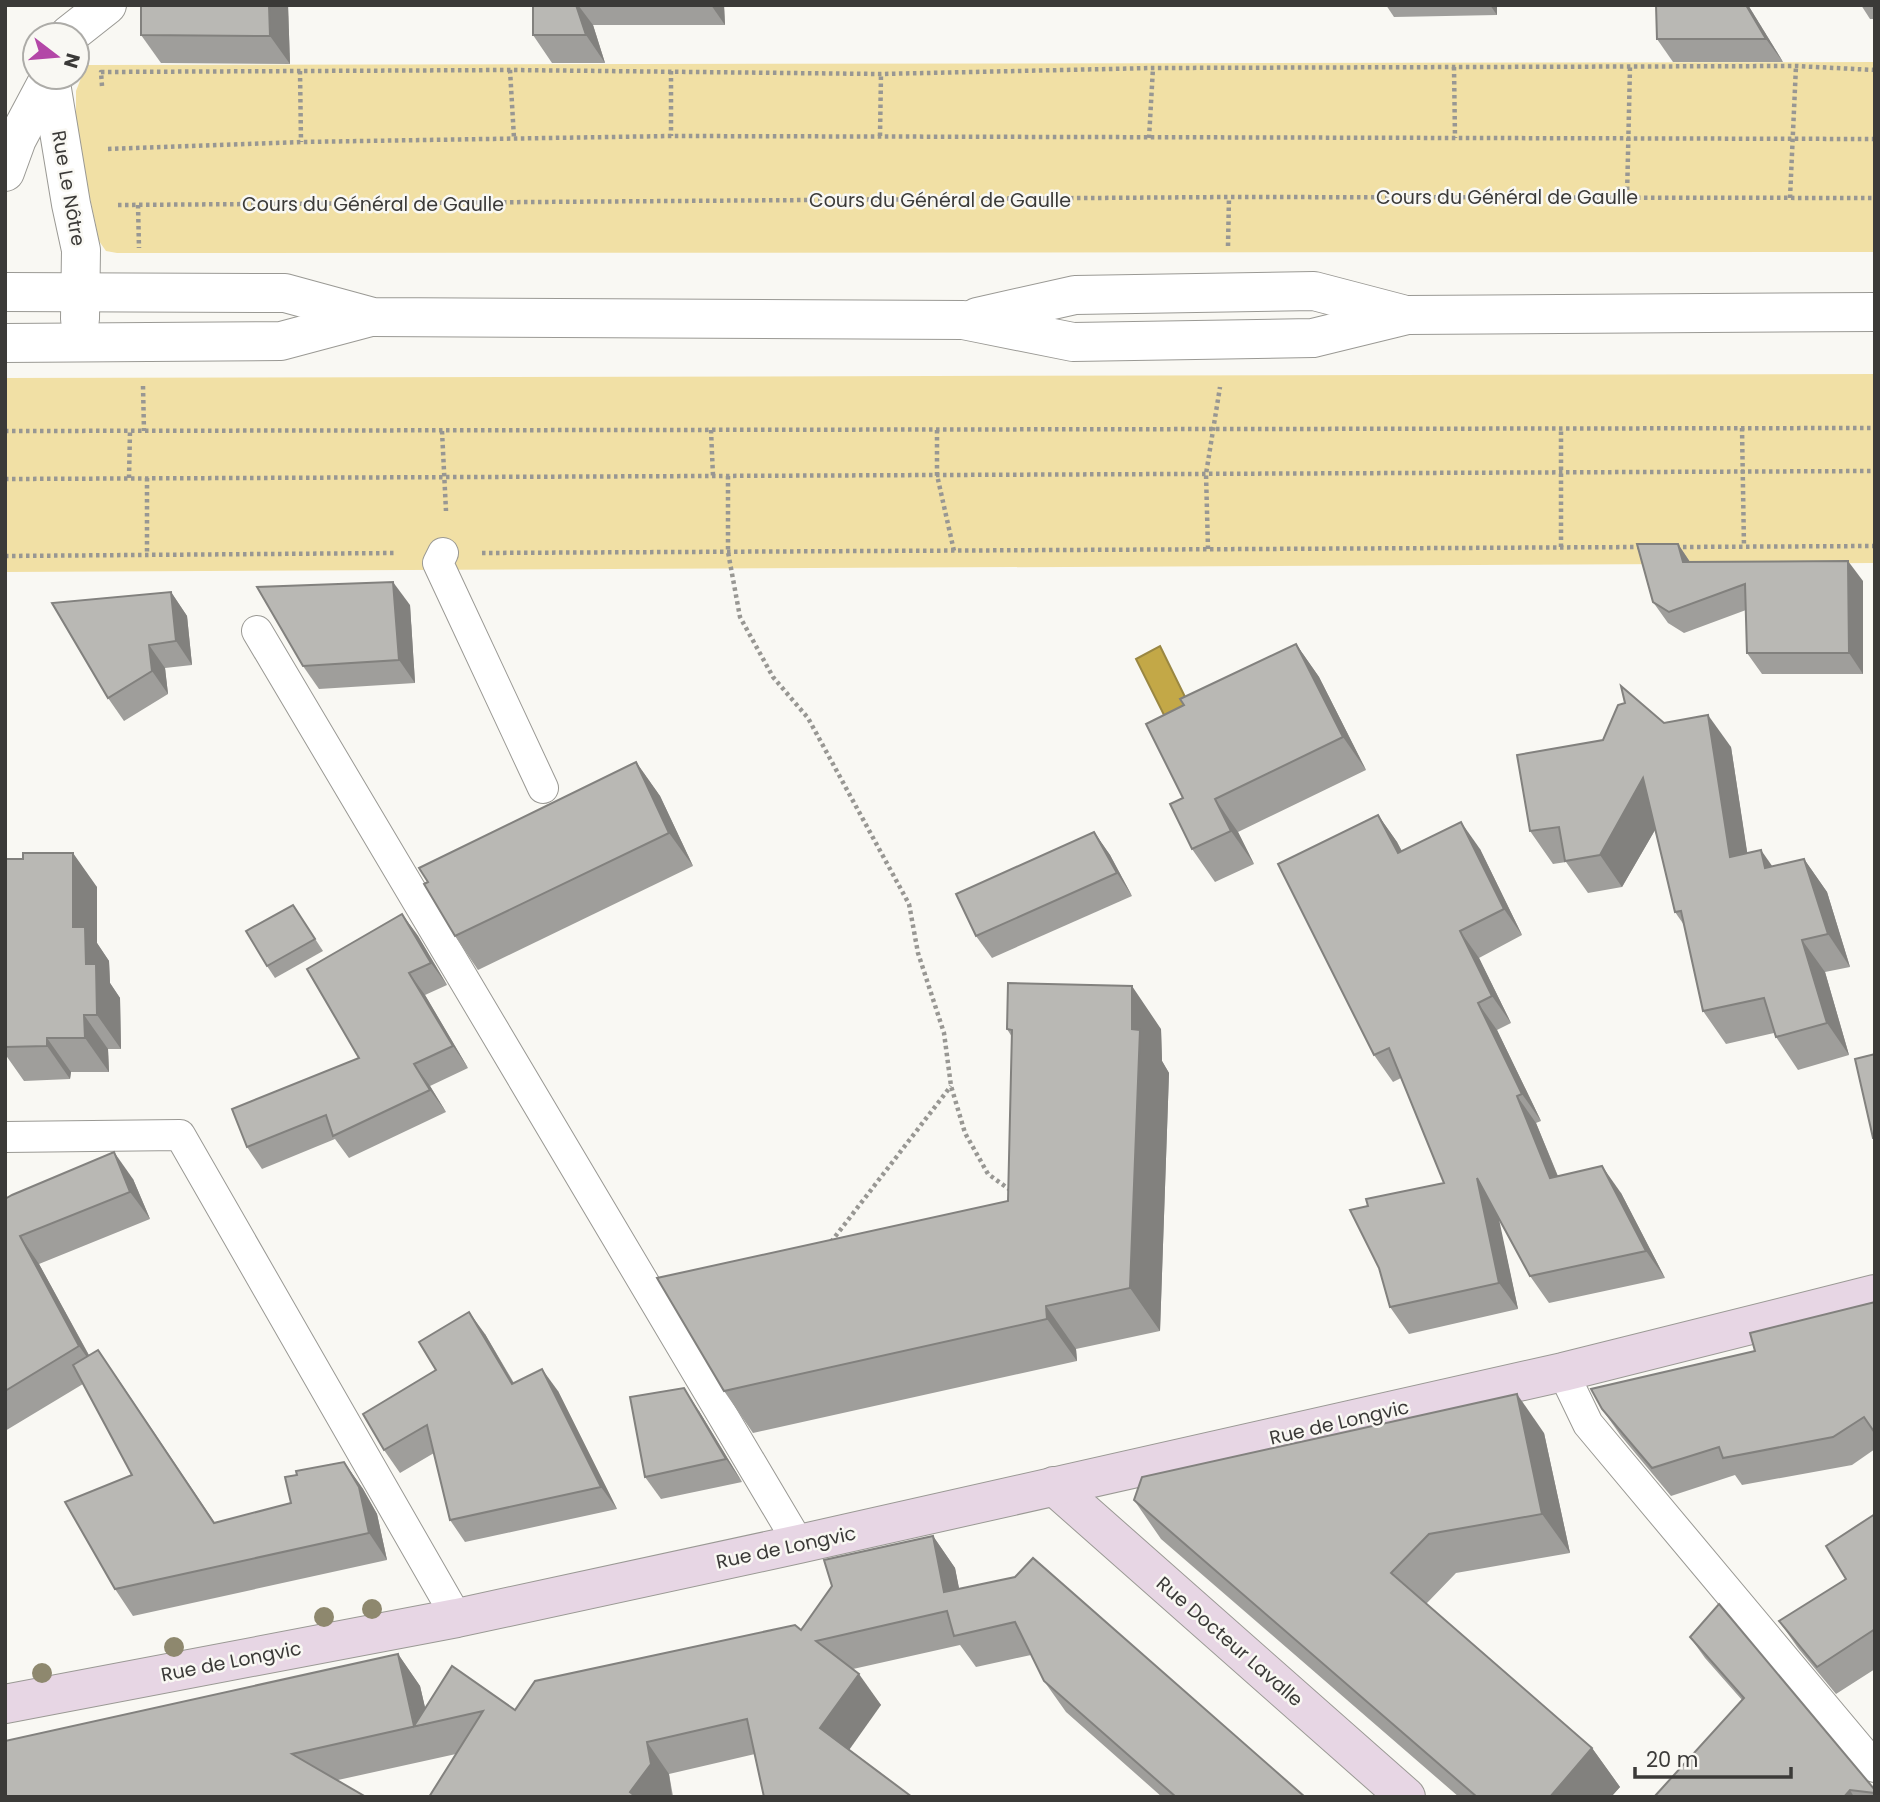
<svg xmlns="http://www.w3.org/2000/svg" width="1880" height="1802" font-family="Poppins,sans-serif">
	<rect width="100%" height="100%" fill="#f9f8f3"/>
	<g fill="#f1e0a5">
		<polygon points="1875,62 1875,252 117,253 106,251 99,241 76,132 76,91 86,65"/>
		<polygon points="1875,374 1875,563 5,572 5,378"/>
	</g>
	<polygon fill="#c3a847" stroke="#9a8742" stroke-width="2" points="1160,646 1191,709 1167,721 1136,659"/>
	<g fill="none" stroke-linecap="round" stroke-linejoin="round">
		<defs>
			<g id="lane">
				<polyline points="443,553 438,563 543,788"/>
				<polyline points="257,631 799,1544"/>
				<polyline points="5,1137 180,1135 457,1618"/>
				<polyline points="1563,1372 1588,1424 1875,1767"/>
			</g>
			<g id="street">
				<polyline points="69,35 107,5"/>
				<polyline points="50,77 71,204 81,250 80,319"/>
				<polyline points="5,172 17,139 50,77"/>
				<polyline points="5,292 285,293 373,317 963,320 1073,342 1313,338 1407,315 1875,312"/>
				<polyline points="977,317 1075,295 1314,291 1402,314"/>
				<polyline points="5,343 281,341 371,317"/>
			</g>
			<g id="secondary">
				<polyline points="1054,1486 1406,1797"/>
				<polyline points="5,1704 457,1618 799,1544 1563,1372 1875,1294"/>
			</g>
		</defs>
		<use href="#lane" stroke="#9a9994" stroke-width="32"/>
		<use href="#street" stroke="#9a9994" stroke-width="40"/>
		<use href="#secondary" stroke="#9a9994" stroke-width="40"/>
		<g stroke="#989793" stroke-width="4.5" stroke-dasharray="3.5 3.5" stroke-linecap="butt">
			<polyline points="1454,67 1455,138"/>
			<polyline points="510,70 514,138"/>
			<polyline points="300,71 301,142"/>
			<polyline points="671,71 671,136"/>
			<polyline points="102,86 101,72 510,70 881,74 1153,68 1796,66 1875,70"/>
			<polyline points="880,136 881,74"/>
			<polyline points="1149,138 1153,68"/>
			<polyline points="108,149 301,142 671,136 1875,139"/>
			<polyline points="1627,197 1630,67"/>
			<polyline points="1790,198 1796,66"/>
			<polyline points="118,205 1229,197 1875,198"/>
			<polyline points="138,205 139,248"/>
			<polyline points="1228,246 1229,197"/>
			<polyline points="143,386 144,431"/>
			<polyline points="1742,428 1744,547"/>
			<polyline points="711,430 713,476"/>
			<polyline points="937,430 937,475 954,551"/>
			<polyline points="5,431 1875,428"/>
			<polyline points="442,431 446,511"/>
			<polyline points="728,476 728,552 740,617 773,677 808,718 909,904 918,953 944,1033 951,1086 965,1133 988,1174 1013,1192"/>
			<polyline points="129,478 130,431"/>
			<polyline points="147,478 147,555"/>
			<polyline points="5,479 1875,471"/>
			<polyline points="1561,547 1561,428"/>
			<polyline points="1676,547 1875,546"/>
			<polyline points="1208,549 1206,474 1220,387"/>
			<polyline points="482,553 1642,547"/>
			<polyline points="5,556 396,553"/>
			<polyline points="831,1242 951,1086"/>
		</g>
		<use href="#lane" stroke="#fff" stroke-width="30"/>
		<use href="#street" stroke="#fff" stroke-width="38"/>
		<use href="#secondary" stroke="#e7d6e4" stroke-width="38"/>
	</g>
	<g fill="#8e886e">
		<circle cx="372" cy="1609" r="10"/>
		<circle cx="324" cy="1617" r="10"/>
		<circle cx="174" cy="1647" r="10"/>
		<circle cx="42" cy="1673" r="10"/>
	</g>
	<g fill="#9f9e9b">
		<polygon points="141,5 288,5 290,64 161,63 141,35"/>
		<polygon points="533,5 724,5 725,25 593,25 605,63 552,63 533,35"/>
		<polygon points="1386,5 1497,5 1497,15 1394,17"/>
		<polygon points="1656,5 1748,5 1783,62 1673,62 1657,39"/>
		<polygon points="1861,5 1875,5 1875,19 1870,19"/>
		<polygon points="1678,544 1690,562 1863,581 1863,674 1762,674 1747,653 1746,610 1684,633 1668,623 1653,602"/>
		<polygon points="171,592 187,616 192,665 165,668 168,694 124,721 108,698"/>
		<polygon points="410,605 415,683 319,689 303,666"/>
		<polygon points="1296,644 1319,677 1366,770 1238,832 1254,864 1215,882 1192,849 1183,798 1184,705"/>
		<polygon points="1664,723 1731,747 1747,853 1773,867 1804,859 1827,892 1850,967 1825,972 1849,1055 1798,1070 1776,1037 1774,1033 1726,1044 1703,1011 1684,925 1675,912 1655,830 1622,887 1588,893 1566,862 1553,864 1530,831"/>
		<polygon points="636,762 660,796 693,866 478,970 455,936 428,882"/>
		<polygon points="1378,815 1397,842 1402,851 1480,849 1522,935 1479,958 1511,1023 1497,1030 1541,1121 1536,1123 1558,1176 1621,1193 1665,1278 1549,1303 1530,1276 1498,1218 1518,1309 1409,1334 1390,1307 1368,1206 1444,1183 1401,1078 1393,1082 1374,1055"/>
		<polygon points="1094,832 1110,855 1132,896 992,958 976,936"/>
		<polygon points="5,859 23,859 97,887 97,943 109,961 110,983 120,998 121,1049 108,1049 109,1072 71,1072 70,1079 24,1081 5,1054"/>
		<polygon points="293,905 323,951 275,978 267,966"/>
		<polygon points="402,914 418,936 447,985 425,995 468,1068 430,1086 446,1112 349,1158 335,1139 262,1169 247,1147 359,1058"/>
		<polygon points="1007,1029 1161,1029 1162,1061 1169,1073 1160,1331 1076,1349 1077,1361 753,1433 724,1391 1008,1201 1012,1037"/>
		<polygon points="133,1179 150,1219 39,1264 89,1355 116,1376 215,1523 291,1503 297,1475 344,1462 363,1489 377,1514 387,1560 133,1616 115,1589 132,1475 83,1384 5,1431 5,1199"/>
		<polygon points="1875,1302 1875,1449 1852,1465 1742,1485 1735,1475 1671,1496 1621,1436 1602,1409 1755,1351"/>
		<polygon points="485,1334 514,1383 558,1391 617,1509 465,1542 450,1520 434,1453 400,1473 384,1450 436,1370"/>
		<polygon points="699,1411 742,1482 661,1499 645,1477"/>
		<polygon points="1544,1433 1570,1553 1456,1573 1426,1604 1592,1748 1620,1787 1611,1797 1459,1797 1161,1539 1134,1500"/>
		<polygon points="1875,1514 1875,1669 1836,1694 1798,1648 1779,1621 1846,1579"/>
		<polygon points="933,1536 955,1568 959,1589 1305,1797 1162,1797 1066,1712 1044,1681 1031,1655 976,1667 960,1645 853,1669 881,1705 755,1754 669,1774 673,1796 456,1754 338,1780 5,1797 398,1654 420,1686 425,1708 515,1710 801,1630"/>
		<polygon points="1690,1637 1875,1790 1875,1797 1654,1797 1742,1700 1705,1658"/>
	</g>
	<g fill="#82817e">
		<polygon points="269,5 288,5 290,64 270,36"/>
		<polygon points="576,5 578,5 593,25 605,63 586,35"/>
		<polygon points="711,5 724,5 725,25"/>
		<polygon points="1490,5 1497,5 1497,15"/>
		<polygon points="1746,5 1748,5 1783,62 1766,39"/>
		<polygon points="1678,544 1692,565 1683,562"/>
		<polygon points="1848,561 1863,581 1863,674 1849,653"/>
		<polygon points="393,582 410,605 415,683 399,660"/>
		<polygon points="171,592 187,616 192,665 176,641"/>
		<polygon points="1296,644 1319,677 1366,770 1343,737"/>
		<polygon points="149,645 165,668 168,694 152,671"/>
		<polygon points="1708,715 1731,747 1753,890 1730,857"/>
		<polygon points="636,762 660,796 693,866 669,833"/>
		<polygon points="1643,778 1666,811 1622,887 1600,855"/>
		<polygon points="1215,799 1238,832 1254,864 1231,831"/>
		<polygon points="1378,815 1397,842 1416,880 1398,853"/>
		<polygon points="1461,822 1480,849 1522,935 1504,909"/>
		<polygon points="1094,832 1110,855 1132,896 1117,873"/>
		<polygon points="1761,850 1784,883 1765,868"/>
		<polygon points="73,853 97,887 97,943 109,961 110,983 120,998 121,1049 97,1015 73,927"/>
		<polygon points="1804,859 1827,892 1850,967 1828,934"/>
		<polygon points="402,914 418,936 447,985 431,963"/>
		<polygon points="1460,931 1479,958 1511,1023 1492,996"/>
		<polygon points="1802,940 1825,972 1849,1055 1827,1023"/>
		<polygon points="409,973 425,995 468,1068 453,1046"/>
		<polygon points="1132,986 1161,1029 1162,1061 1169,1073 1160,1331 1130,1288"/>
		<polygon points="1478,1003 1497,1030 1541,1121 1522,1094"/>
		<polygon points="84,1015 108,1049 109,1072 85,1038"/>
		<polygon points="47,1038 71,1072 70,1079 47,1046"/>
		<polygon points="414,1064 430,1086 446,1112 430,1090"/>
		<polygon points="1517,1096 1536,1123 1569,1204 1550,1178"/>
		<polygon points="114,1152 133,1179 150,1219 130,1192"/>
		<polygon points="1602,1166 1621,1193 1665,1278 1646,1251"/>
		<polygon points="1477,1178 1496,1205 1518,1309 1499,1283"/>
		<polygon points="20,1236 39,1264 99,1374 79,1346"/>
		<polygon points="1046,1306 1076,1349 1077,1361 1047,1319"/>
		<polygon points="469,1312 485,1334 527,1407 512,1384"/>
		<polygon points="542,1369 558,1391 617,1509 601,1487"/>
		<polygon points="684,1388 699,1411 742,1482 726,1459"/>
		<polygon points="1517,1394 1544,1433 1570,1553 1542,1514"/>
		<polygon points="344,1462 363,1489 377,1514 387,1560 369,1533"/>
		<polygon points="933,1536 955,1568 966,1623 944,1592"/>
		<polygon points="398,1654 420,1686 429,1724 415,1727"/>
		<polygon points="859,1674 881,1705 842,1760 820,1728"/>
		<polygon points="647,1742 669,1774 672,1797 633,1797 630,1792"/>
		<polygon points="1592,1748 1620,1787 1611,1797 1550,1797"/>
		<polygon points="1850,1790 1854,1797 1844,1797"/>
	</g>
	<g fill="#b9b8b4" stroke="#82817e" stroke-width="2">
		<polygon points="141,5 269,5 270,36 141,35"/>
		<polygon points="533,5 576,5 586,35 533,35"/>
		<polygon points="1656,5 1746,5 1766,39 1657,39"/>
		<polygon points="1637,544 1678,544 1683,562 1848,561 1849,653 1747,653 1745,584 1669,612 1653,602"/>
		<polygon points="393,582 399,660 303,666 257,587"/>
		<polygon points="171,592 176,641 149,645 152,671 108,698 52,603"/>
		<polygon points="1296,644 1343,737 1215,799 1231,831 1192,849 1170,804 1183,798 1146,724 1184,705 1180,699"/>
		<polygon points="1621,686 1664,723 1708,715 1730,857 1761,850 1765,868 1804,859 1828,934 1802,940 1827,1023 1776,1037 1764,998 1703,1011 1681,911 1675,912 1643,778 1600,855 1565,861 1559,827 1530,831 1517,755 1603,740 1618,705 1625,703"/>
		<polygon points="636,762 669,833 455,936 424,884 428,882 419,868"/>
		<polygon points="1378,815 1398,853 1461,822 1504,909 1460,931 1492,996 1478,1003 1522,1094 1517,1096 1550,1178 1602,1166 1646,1251 1530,1276 1477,1178 1499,1283 1390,1307 1379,1268 1350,1210 1368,1206 1366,1199 1444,1183 1389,1048 1374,1055 1278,864"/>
		<polygon points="1094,832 1117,873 976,936 956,894"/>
		<polygon points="23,853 73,853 73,927 85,927 86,964 96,964 97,1015 84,1015 85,1038 47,1038 47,1046 5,1047 5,859 23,859"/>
		<polygon points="293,905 315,939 267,966 246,931"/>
		<polygon points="402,914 431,963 409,973 453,1046 414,1064 430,1090 333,1136 326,1115 247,1147 232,1109 359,1058 307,969"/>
		<polygon points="1008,983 1132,986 1132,1029 1140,1030 1130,1288 1046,1306 1047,1319 724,1391 657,1278 1008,1201 1012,1030 1007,1029"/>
		<polygon points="1875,1054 1875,1138 1873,1138 1855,1059"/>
		<polygon points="114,1152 130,1192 20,1236 79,1346 5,1391 5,1199 12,1195"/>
		<polygon points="1875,1302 1875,1433 1864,1417 1833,1437 1723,1458 1719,1447 1652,1468 1602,1409 1591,1389 1755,1351 1750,1333"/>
		<polygon points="469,1312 512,1384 542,1369 601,1487 450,1520 427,1425 384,1450 363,1414 436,1370 419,1342"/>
		<polygon points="98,1350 214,1523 291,1503 285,1477 297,1475 296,1471 344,1462 359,1487 369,1533 115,1589 65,1502 132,1475 73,1365"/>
		<polygon points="684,1388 726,1459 645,1477 630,1397"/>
		<polygon points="1517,1394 1542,1514 1429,1534 1391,1573 1592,1748 1550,1797 1477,1797 1134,1500 1142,1477"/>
		<polygon points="1875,1514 1875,1629 1817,1667 1779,1621 1846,1579 1826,1546"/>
		<polygon points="933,1536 944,1592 1015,1577 1033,1558 1305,1797 1176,1797 1044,1681 1015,1622 954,1636 947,1611 816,1641 859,1674 820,1728 912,1797 764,1797 747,1719 647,1742 651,1764 630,1792 636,1797 429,1797 483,1711 292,1754 366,1797 5,1797 5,1741 398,1654 414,1726 452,1666 515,1710 535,1681 795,1625 801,1630 832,1586 824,1560"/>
		<polygon points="1719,1604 1875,1790 1875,1793 1850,1790 1844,1797 1654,1797 1744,1698 1690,1637"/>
	</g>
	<g text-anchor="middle" stroke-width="5" stroke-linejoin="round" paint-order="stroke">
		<g font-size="19" fill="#3b3a38" stroke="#f9f8f3">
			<text transform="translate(69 188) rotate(80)" y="7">Rue Le Nôtre</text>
			<text x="1507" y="204">Cours du Général de Gaulle</text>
			<text x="940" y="207">Cours du Général de Gaulle</text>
			<text x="373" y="211">Cours du Général de Gaulle</text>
			<text transform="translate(1339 1422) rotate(-13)" y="7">Rue de Longvic</text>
			<text transform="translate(786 1547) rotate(-12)" y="7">Rue de Longvic</text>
			<text transform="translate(1230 1641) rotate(41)" y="7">Rue Docteur Lavalle</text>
			<text transform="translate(231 1661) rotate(-11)" y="7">Rue de Longvic</text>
		</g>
	</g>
	<rect width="1880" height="1802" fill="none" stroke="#3b3a38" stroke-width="14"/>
	<g transform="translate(56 56) rotate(106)"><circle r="33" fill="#f9f8f3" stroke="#adaca8" stroke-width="2"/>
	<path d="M0-5L12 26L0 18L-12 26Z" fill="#b347a7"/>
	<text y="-10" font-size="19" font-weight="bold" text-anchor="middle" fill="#3b3a38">N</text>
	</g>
	<path d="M1635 1767v10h156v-10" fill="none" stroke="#3b3a38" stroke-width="3.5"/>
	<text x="1646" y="1767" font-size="21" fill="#3b3a38" stroke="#f9f8f3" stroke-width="5" paint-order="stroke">20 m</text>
</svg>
